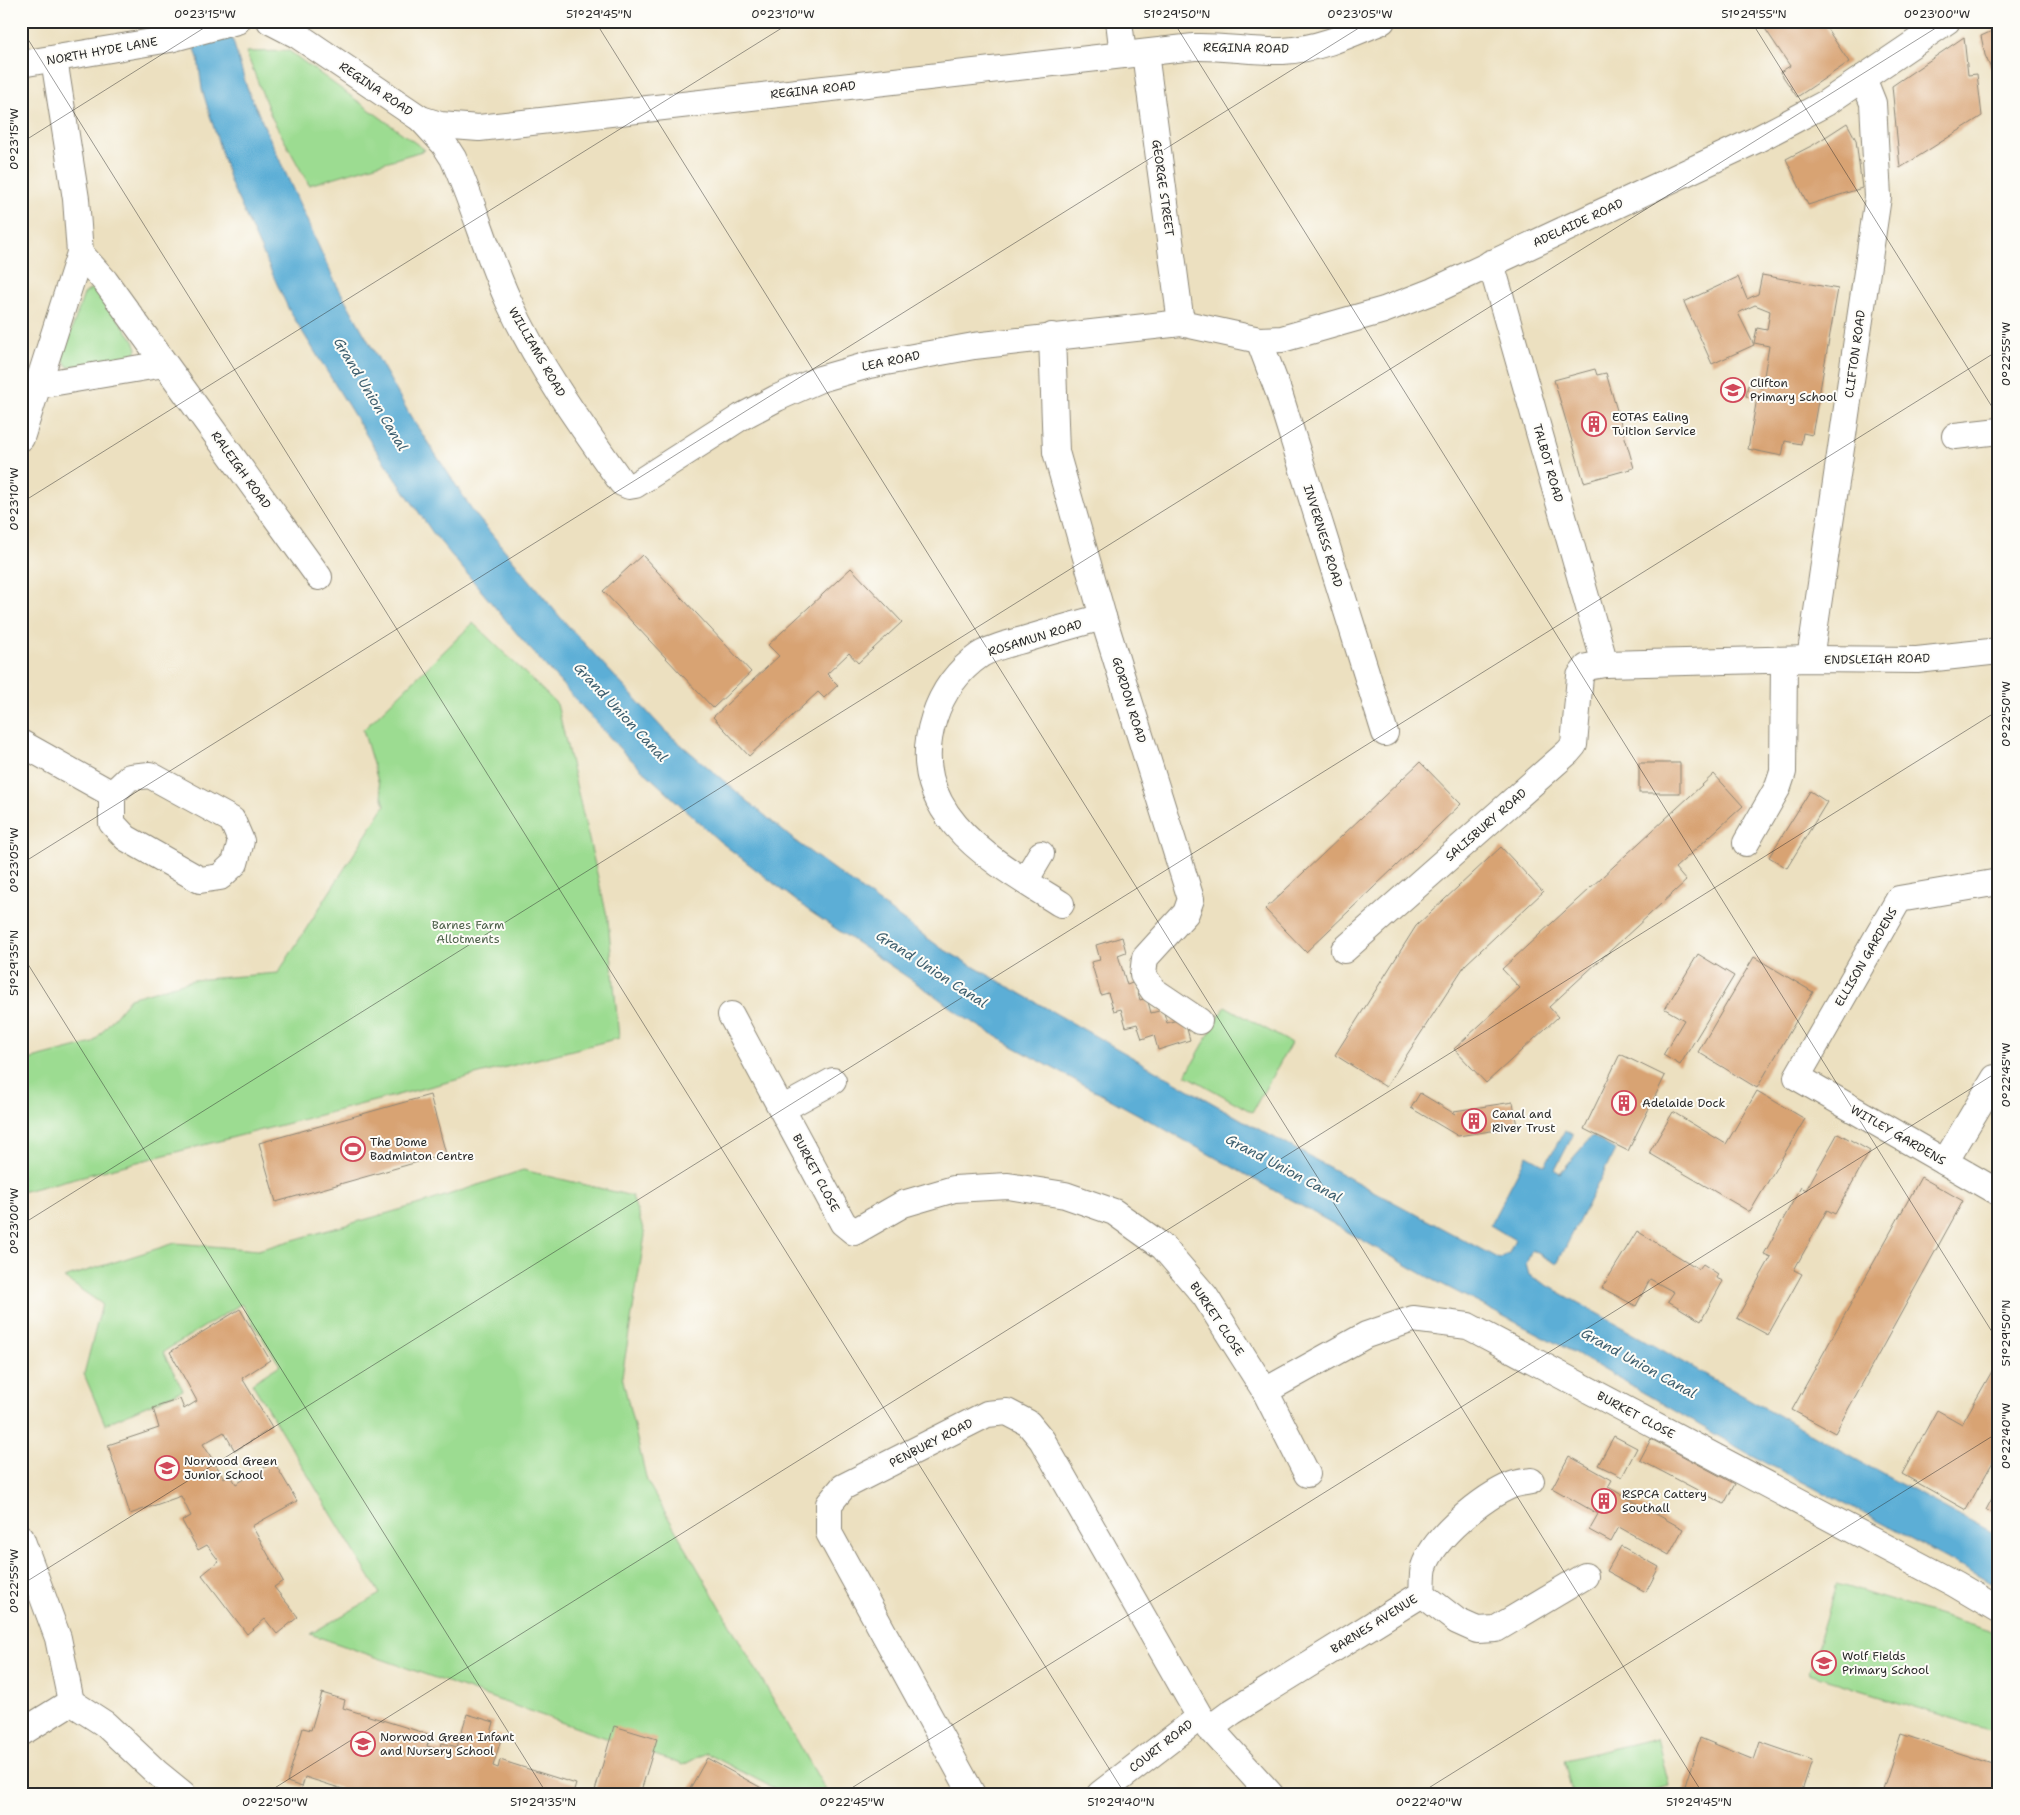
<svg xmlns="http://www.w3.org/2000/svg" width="2020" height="1815" font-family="'Shantell Sans',sans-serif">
	<rect width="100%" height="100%" fill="#fdfcf7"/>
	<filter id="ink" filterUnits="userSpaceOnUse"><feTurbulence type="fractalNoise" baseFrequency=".02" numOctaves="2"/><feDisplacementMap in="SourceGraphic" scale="10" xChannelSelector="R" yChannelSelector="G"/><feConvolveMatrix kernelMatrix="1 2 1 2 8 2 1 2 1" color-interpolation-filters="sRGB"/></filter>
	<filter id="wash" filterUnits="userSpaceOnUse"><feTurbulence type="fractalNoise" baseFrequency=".0096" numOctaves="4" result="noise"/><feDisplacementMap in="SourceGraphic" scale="20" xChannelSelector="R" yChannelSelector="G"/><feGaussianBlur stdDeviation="1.12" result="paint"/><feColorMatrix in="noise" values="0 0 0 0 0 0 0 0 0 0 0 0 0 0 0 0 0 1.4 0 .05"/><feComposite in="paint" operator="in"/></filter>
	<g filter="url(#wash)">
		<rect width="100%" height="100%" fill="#ece0c0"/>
		<g fill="#9cdc91" stroke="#64845e">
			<polygon points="289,51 425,150 309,185 272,118 246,52"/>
			<polygon points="91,289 98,292 134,341 137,348 136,352 128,359 68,367 62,358 84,294"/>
			<polygon points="473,623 557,704 608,920 619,1038 21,1192 21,1062 93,1043 130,998 193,980 278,973 385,805 363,730"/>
			<polygon points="1225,1006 1291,1043 1252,1112 1186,1075"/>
			<polygon points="523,1170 632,1196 645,1235 622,1376 647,1481 828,1794 785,1794 706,1753 683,1765 310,1634 380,1594 252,1383 280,1365 241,1304 163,1352 183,1390 105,1424 84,1374 102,1304 64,1278 175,1243 258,1250 427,1202"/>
			<polygon points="1837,1584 1999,1634 1999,1713 1993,1731 1809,1674"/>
			<polygon points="1657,1738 1669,1786 1638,1794 1572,1794 1564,1760"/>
		</g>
		<polygon fill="#5baed6" stroke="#436c80" points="186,21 227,21 247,88 334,280 411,417 475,514 560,617 665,731 795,841 941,948 1251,1125 1499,1259 1509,1253 1515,1240 1490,1225 1527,1155 1545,1165 1565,1130 1573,1135 1555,1170 1560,1173 1592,1136 1615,1150 1557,1264 1532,1250 1526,1264 1529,1275 1882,1474 1999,1537 1999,1588 1946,1557 1751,1455 1575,1353 1428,1277 1143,1117 1014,1047 962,1016 934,995 808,910 718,840 622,751 524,642 433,533 370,441 289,310 231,184 202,89 198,58"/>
		<g id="blocks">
			<g fill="#d8a373">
				<polygon points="1760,21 1822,21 1849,62 1797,97 1780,72 1790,66"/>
				<polygon points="1999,28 1999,87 1985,55 1981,36"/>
				<polygon points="1964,37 1968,75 1977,74 1982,116 1900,168 1892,86"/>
				<polygon points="1847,123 1856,140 1862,188 1808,205 1786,159 1813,145"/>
				<polygon points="1762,275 1838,289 1812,435 1803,433 1801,444 1785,441 1782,456 1748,449 1757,398 1746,396 1748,385 1762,388 1769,346 1754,343 1757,328 1767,330 1770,311 1755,305 1738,313 1754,345 1712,364 1684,302 1738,277 1747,299 1758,294"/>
				<polygon points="1595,369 1597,375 1606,373 1634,468 1584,482 1554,380"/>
				<polygon points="642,555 751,672 713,708 603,591"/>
				<polygon points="851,568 902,622 858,663 849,653 827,674 838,685 824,698 818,692 749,756 713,717 779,656 768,645"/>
				<polygon points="1420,762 1461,804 1306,952 1265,909"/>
				<rect x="1639" y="763" width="41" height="30"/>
				<polygon points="1714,774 1743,806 1675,868 1686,881 1549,1007 1558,1017 1486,1083 1454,1049 1520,988 1502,969"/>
				<polygon points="1810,791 1827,802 1787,868 1769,857"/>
				<polygon points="1501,847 1543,892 1465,965 1386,1087 1335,1055 1416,926"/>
				<polygon points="1122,937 1126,952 1118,955 1127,985 1135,982 1140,1000 1147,998 1151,1013 1163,1010 1167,1023 1184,1018 1190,1040 1158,1050 1154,1035 1142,1039 1137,1024 1126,1027 1121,1009 1114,1011 1108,993 1101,995 1091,962 1100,960 1096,945"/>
				<polygon points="1698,954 1734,976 1680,1065 1663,1055 1684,1020 1665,1009"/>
				<polygon points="1754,957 1813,992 1757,1088 1698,1052"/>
				<polygon points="1620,1054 1665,1076 1628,1151 1584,1129"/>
				<polygon points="1757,1091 1805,1119 1750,1212 1649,1153 1673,1112 1726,1144"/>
				<polygon points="1420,1093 1455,1114 1454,1111 1513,1102 1517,1127 1458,1136 1411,1108"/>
				<polygon points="430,1095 446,1154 276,1202 259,1143"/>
				<polygon points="1838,1133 1870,1151 1835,1214 1827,1210 1794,1270 1802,1274 1768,1335 1737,1318 1771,1257 1764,1254 1801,1187 1806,1190"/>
				<polygon points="1921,1177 1963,1201 1835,1433 1792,1410"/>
				<polygon points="1637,1231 1699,1269 1703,1264 1718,1274 1716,1278 1723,1281 1701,1321 1668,1301 1674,1292 1650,1279 1636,1306 1602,1288"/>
				<polygon points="240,1309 270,1360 242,1378 272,1428 235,1451 224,1432 203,1444 224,1478 230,1474 236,1484 274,1462 297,1501 252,1526 283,1581 274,1587 298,1617 277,1634 265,1619 247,1634 202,1575 219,1561 207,1545 198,1550 182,1521 191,1516 181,1496 130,1514 108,1445 159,1428 153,1408 180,1399 184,1409 197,1401 170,1352"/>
				<polygon points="1999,1359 1999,1451 1966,1510 1902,1474 1937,1410 1962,1424"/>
				<polygon points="1614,1436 1637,1448 1622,1477 1598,1465"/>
				<polygon points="1651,1439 1735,1484 1724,1504 1640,1460"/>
				<polygon points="1569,1456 1612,1480 1608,1487 1683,1529 1669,1555 1619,1527 1611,1542 1589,1530 1598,1514 1552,1488"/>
				<polygon points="1999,1485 1999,1517 1986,1510"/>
				<polygon points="1621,1546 1659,1567 1646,1592 1607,1571"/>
				<polygon points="322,1693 345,1700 343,1708 431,1735 427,1746 440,1750 442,1743 457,1747 467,1714 494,1722 491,1733 502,1736 493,1766 498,1768 500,1760 576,1784 573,1794 426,1794 415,1791 414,1794 358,1794 305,1777 302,1787 287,1782 303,1728 311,1730"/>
				<polygon points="614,1726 657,1739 640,1794 594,1794"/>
				<polygon points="1901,1734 1999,1766 1999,1794 1899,1794 1883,1789"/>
				<polygon points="1700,1738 1754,1760 1760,1742 1812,1760 1802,1791 1810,1794 1689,1794 1683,1792"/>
				<polygon points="707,1758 767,1791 766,1794 687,1794"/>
				<polygon points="36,1787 58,1793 58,1794 34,1794"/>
			</g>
		</g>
	</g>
	<g filter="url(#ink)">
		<use href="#blocks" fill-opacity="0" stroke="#8c8676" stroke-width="1"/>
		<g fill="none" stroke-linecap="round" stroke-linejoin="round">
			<defs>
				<g id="minor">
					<path d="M270,21l27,14 124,84 19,6 39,3 715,-81c30,-1 59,5 89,4 36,-2 66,-16 99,-30"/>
					<polyline points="1119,21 1123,55"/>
					<polyline points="1145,53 1181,323"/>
					<polyline points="21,64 170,39 237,21"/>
					<path d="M421,119l23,25 9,14c21,46 34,96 55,142 30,66 72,124 114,183l7,3 6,-1 106,-68 36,-19 43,-19 49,-14 105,-19 207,-23 78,17 23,-1 102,-29 49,-19 323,-151 38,-20 32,-17 121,-82"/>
					<polyline points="80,253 105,281 319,577"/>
					<polyline points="1491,263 1605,664"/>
					<polyline points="1052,336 1056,452 1103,617 1191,899 1186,913 1145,958 1143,975 1153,990 1199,1021"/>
					<polyline points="1259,340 1279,393 1385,733"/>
					<polyline points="39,385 164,364"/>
					<polyline points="1955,436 1999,431"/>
					<polyline points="21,438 80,253 76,199 54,59"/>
					<polyline points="1810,659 1878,197 1873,103 1863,78"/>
					<polyline points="21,743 112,794"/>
					<polygon points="150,775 232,820 241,841 235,863 220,877 200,880 126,838 112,823 112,794 130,777"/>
					<polyline points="1746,843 1778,787 1783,772 1784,661"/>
					<polyline points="1025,881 1041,854"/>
					<polyline points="1999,882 1899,899 1797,1077 1999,1193"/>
					<path d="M1061,904c-67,-42 -158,-90 -127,-186 8,-25 23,-47 46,-63 13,-8 32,-12 46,-16 26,-8 51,-15 77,-22"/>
					<polyline points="1344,950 1568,752 1574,745 1580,676 1587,667 1605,664 1810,659 1917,660 1999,651"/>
					<polyline points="731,1015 843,1223 854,1232 903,1204 954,1189 1008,1186 1065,1195 1114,1212 1163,1247 1205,1296 1265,1391"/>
					<polyline points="782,1109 833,1081"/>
					<polyline points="1945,1162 1995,1078 1999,1078"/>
					<polyline points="1307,1474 1265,1391 1366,1335 1413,1319 1468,1326 1955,1584 1999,1610"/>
					<polyline points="21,1538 58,1638 71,1702"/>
					<polyline points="1422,1594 1457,1621 1477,1630 1496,1629 1585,1576"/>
					<polyline points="71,1702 105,1724 156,1772 183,1794"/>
					<path d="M1209,1729l23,-17 190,-118c1,-8 0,-19 2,-27 10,-30 59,-70 88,-82 6,-2 13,-3 19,-4"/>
					<polyline points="21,1733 71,1702"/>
					<polyline points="972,1794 829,1533 829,1504 843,1487 987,1414 1007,1412 1028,1423 1042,1440 1200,1717 1270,1794"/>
					<polyline points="1100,1794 1200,1717"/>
				</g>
			</defs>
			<use href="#minor" stroke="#8c8676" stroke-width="28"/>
			<use href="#minor" stroke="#fff" stroke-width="26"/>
		</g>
	</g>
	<path fill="none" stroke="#2b2b2b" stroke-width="1" stroke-opacity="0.45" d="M595,21l1108,1773M1173,21l826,1322M1751,21l248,397M21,28l1104,1766M21,143l194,-122M21,503l772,-482M21,864l1349,-843M21,953l526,841M21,1225l1926,-1204M21,1585l1978,-1235M265,1794l1734,-1084M842,1794l1157,-723M1419,1794l580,-362M1996,1794l3,-2"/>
	<defs>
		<symbol id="school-ring" viewBox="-11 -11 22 22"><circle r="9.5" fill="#fdfcf7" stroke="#d1495b" stroke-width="1.5"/><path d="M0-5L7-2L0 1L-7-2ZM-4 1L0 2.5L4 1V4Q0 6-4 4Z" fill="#d1495b"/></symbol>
		<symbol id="building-ring" viewBox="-11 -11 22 22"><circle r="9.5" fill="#fdfcf7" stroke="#d1495b" stroke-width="1.5"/><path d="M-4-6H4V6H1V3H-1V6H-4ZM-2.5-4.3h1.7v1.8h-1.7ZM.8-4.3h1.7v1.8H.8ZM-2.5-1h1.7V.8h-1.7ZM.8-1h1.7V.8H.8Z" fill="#d1495b"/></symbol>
		<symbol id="stadium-ring" viewBox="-11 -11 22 22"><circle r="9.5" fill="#fdfcf7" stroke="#d1495b" stroke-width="1.5"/><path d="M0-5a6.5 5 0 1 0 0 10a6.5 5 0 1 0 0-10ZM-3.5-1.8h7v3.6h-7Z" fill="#d1495b"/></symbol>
	</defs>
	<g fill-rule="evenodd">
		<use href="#school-ring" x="1719" y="376" width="28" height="28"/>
		<use href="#building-ring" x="1580" y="410" width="28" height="28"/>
		<use href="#building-ring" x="1610" y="1089" width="28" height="28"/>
		<use href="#building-ring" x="1460" y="1107" width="28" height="28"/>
		<use href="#stadium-ring" x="339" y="1135" width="28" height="28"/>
		<use href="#school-ring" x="153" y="1454" width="28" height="28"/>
		<use href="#building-ring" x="1590" y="1487" width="28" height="28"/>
		<use href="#school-ring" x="1810" y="1649" width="28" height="28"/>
		<use href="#school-ring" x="349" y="1730" width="28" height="28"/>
	</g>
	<g text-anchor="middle" stroke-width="4" stroke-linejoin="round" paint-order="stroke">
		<g font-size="12" fill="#2b2b2b" stroke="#fdfcf7">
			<text transform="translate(1246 48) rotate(1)" y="4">REGINA ROAD</text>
			<text transform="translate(102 51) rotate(-10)" y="4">NORTH HYDE LANE</text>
			<text transform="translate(376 89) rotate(34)" y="4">REGINA ROAD</text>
			<text transform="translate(813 90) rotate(-6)" y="4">REGINA ROAD</text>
			<text transform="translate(1163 188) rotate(82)" y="4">GEORGE STREET</text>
			<text transform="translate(1578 223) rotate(-25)" y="4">ADELAIDE ROAD</text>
			<text transform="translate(537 352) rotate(60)" y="4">WILLIAMS ROAD</text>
			<text transform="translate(1855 354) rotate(-82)" y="4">CLIFTON ROAD</text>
			<text transform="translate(891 361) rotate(-12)" y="4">LEA ROAD</text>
			<text transform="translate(1548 463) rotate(74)" y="4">TALBOT ROAD</text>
			<text transform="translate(241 470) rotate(54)" y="4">RALEIGH ROAD</text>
			<text transform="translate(1323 536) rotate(73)" y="4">INVERNESS ROAD</text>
			<text transform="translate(1035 638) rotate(-17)" y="4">ROSAMUN ROAD</text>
			<text transform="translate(1877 659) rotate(-1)" y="4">ENDSLEIGH ROAD</text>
			<text transform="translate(1129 700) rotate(73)" y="4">GORDON ROAD</text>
			<text transform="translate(1486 825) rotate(-41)" y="4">SALISBURY ROAD</text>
			<text transform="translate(1866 957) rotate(-60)" y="4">ELLISON GARDENS</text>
			<text transform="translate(1898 1135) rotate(30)" y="4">WITLEY GARDENS</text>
			<text transform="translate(816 1173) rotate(62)" y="4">BURKET CLOSE</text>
			<text transform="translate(1217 1319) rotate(56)" y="4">BURKET CLOSE</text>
			<text transform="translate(1636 1415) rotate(28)" y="4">BURKET CLOSE</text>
			<text transform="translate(931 1443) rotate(-27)" y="4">PENBURY ROAD</text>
			<text transform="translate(1374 1624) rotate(-32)" y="4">BARNES AVENUE</text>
			<text transform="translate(1161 1746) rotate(-38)" y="4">COURT ROAD</text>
		</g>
		<g font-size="12" fill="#2b2b2b" stroke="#fdfcf7" text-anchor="start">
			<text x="1750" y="387">Clifton<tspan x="1750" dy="14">Primary School</tspan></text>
			<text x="1612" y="421">EOTAS Ealing<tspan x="1612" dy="14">Tuition Service</tspan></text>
			<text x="1642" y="1107">Adelaide Dock</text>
			<text x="1492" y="1118">Canal and<tspan x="1492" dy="14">River Trust</tspan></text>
			<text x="370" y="1146">The Dome<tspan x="370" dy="14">Badminton Centre</tspan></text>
			<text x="184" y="1465">Norwood Green<tspan x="184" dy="14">Junior School</tspan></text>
			<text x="1622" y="1498">RSPCA Cattery<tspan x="1622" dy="14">Southall</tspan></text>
			<text x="1842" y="1660">Wolf Fields<tspan x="1842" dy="14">Primary School</tspan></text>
			<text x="380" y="1741">Norwood Green Infant<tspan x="380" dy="14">and Nursery School</tspan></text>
		</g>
		<g font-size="12" fill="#4d604a" stroke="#fdfcf7">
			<text x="468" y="929">Barnes Farm<tspan x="468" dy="14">Allotments</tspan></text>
		</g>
		<g font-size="14" font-style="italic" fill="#3e5f6f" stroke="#fdfcf7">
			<text transform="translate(371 394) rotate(59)" y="5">Grand Union Canal</text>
			<text transform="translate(621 712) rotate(47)" y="5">Grand Union Canal</text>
			<text transform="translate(932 969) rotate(33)" y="5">Grand Union Canal</text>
			<text transform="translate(1284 1168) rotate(28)" y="5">Grand Union Canal</text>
			<text transform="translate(1639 1363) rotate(29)" y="5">Grand Union Canal</text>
		</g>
	</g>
	<rect width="2020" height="1815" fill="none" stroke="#fdfcf7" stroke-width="55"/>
	<rect x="28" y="28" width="1964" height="1760" fill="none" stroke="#2b2b2b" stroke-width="2"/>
	<g font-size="12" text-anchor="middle" fill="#2b2b2b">
		<text x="205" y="18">0°23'15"W</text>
		<text x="599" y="18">51°29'45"N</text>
		<text x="783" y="18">0°23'10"W</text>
		<text x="1177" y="18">51°29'50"N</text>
		<text x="1360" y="18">0°23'05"W</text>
		<text x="1754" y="18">51°29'55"N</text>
		<text x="1937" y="18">0°23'00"W</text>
		<text transform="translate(14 139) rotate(-90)" y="4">0°23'15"W</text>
		<text transform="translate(2006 354) rotate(-90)" y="4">0°22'55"W</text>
		<text transform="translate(14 499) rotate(-90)" y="4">0°23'10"W</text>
		<text transform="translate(2006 714) rotate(-90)" y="4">0°22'50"W</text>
		<text transform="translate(14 860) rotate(-90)" y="4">0°23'05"W</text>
		<text transform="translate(14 963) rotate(-90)" y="4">51°29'35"N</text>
		<text transform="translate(2006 1075) rotate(-90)" y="4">0°22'45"W</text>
		<text transform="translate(14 1221) rotate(-90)" y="4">0°23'00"W</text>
		<text transform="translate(2006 1333) rotate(-90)" y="4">51°29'50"N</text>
		<text transform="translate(2006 1436) rotate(-90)" y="4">0°22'40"W</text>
		<text transform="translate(14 1581) rotate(-90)" y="4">0°22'55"W</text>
		<text x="275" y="1806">0°22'50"W</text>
		<text x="543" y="1806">51°29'35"N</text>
		<text x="852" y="1806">0°22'45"W</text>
		<text x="1121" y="1806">51°29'40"N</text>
		<text x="1429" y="1806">0°22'40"W</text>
		<text x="1699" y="1806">51°29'45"N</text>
	</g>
</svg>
